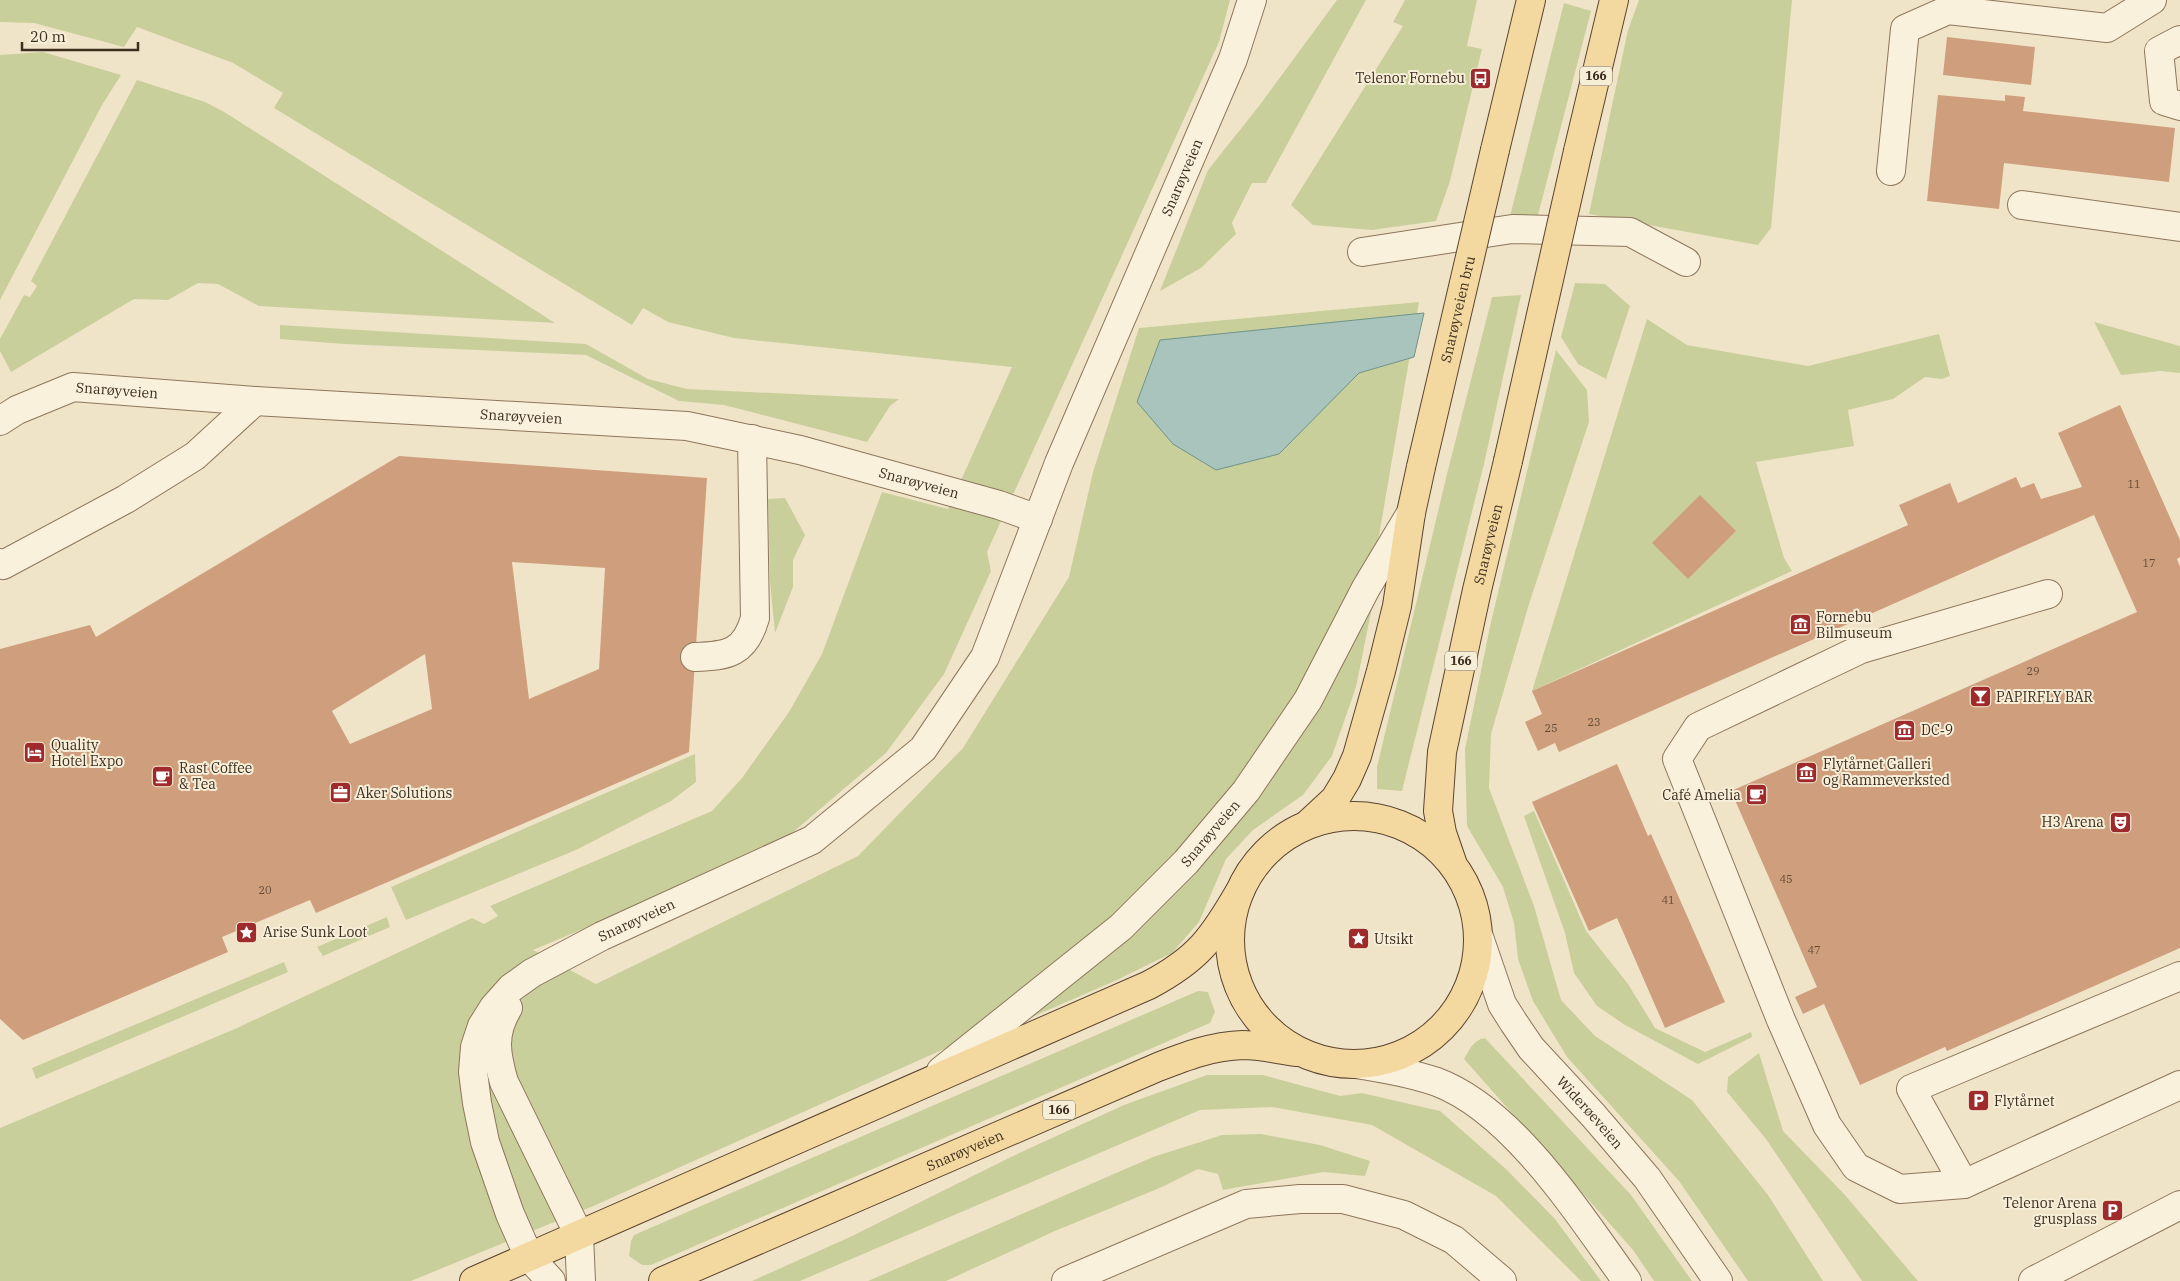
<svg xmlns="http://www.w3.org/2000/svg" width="2180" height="1281" font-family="'IBM Plex Serif',serif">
	<rect width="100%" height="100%" fill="#f0e4c8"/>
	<g fill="#c9cf9b">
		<polygon points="0,0 1230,0 1219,42 987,552 991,571 944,674 886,753 792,833 671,892 533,950 596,984 858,856 963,748 1069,577 1093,472 1139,328 1419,302 1367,606 1375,592 1356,687 1332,756 1303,795 1253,830 1226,859 1199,922 1172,953 1117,980 1016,1024 1020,1015 591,1207 411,1281 0,1281 0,1128 237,1028 472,918 484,924 498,916 490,906 712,811 742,778 789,712 822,654 882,492 948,509 1012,367 734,338 668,322 643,308 632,325 274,108 283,93 233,63 137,27 124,47 34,23 0,22"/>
		<polygon points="1337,0 1366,0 1266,183 1252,183 1232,223 1236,234 1201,268 1160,291 1208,170 1259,106"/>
		<polygon points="1405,0 1477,0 1467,46 1482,49 1450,181 1436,221 1372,230 1313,225 1291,205 1403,26 1393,22"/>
		<polygon points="1639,0 1792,0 1771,228 1758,245 1589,214 1628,30"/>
		<polygon points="1564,3 1591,11 1537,219 1509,220"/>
		<polygon points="43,52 121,75 102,105 0,300 0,55"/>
		<polygon points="137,80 205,102 226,113 555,323 259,306 218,284 198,283 168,300 134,299 11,372 0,351 0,339 24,295 30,297 37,286 31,281"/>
		<polygon points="1575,283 1605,284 1630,306 1606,379 1578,364 1561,337"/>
		<polygon points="1521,295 1484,464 1402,791 1377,789 1377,767 1447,474 1492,297"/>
		<polygon points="1647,319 1687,345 1808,366 1939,334 1950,376 1942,379 1925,377 1893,399 1848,410 1854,446 1756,462 1784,558 1792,571 1532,691"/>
		<polygon points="2094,322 2180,346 2180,373 2161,371 2121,375"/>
		<polygon points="280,325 586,344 648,379 687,389 899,399 890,406 867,442 724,405 679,401 586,355 344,344 280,339"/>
		<polygon points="1556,350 1587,390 1589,422 1529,604 1491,734 1489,788 1534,906 1561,1000 1595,1036 1692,1100 1768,1195 1823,1281 1748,1281 1679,1181 1567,1057 1533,1001 1518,959 1514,923 1503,887 1467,826 1465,749 1491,622"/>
		<polygon points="785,498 805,535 793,560 793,587 775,633 770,581 768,499"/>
		<polygon points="695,754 696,782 671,801 576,850 406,920 391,887"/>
		<polygon points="1534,811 1586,931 1628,984 1655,1028 1705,1052 1751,1032 1752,1037 1698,1064 1625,1025 1597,1006 1574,973 1565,933 1524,816"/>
		<polygon points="387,917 390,927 323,956 317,947"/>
		<polygon points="284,962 288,972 36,1079 32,1068"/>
		<polygon points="1198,991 1208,992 1215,1012 1210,1023 651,1265 642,1265 629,1256 631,1241 634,1235"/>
		<path d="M1485,1038l146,157 61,86h-38l-21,-31 -169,-191c6,-10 9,-19 21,-21z"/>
		<polygon points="1759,1053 1783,1131 1845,1195 1918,1281 1862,1281 1766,1139 1727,1092 1728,1077"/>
		<polygon points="1207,1075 1263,1075 1340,1096 1362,1093 1440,1111 1507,1170 1555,1219 1601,1281 1581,1281 1496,1196 1372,1125 1272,1107 1200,1110 800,1281 752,1281 850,1237 1013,1156 1124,1105"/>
		<polygon points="1261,1134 1320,1145 1370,1161 1365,1176 1323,1172 1223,1190 1218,1174 1198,1169 1162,1187 1055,1231 946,1281 868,1281 1153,1157 1222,1135"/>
	</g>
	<polygon fill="#a9c4bc" stroke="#6f938a" points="1424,313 1414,357 1359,373 1279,454 1216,470 1173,444 1137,402 1160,340"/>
	<g fill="#cf9f7d" fill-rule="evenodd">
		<polygon points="1947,37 2035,47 2031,85 1943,75"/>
		<polygon points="1938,95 2005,101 2005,95 2025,97 2023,111 2175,128 2169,182 2004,163 1999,209 1927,201"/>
		<polygon points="2120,405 2180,540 2180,557 2177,559 2180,567 2180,948 1947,1051 1945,1047 1860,1085 1824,1004 1803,1014 1795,997 1817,987 1731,791 2137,612 2094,515 1559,752 1555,743 1538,751 1525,722 1542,714 1532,691 1908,525 1899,505 1950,483 1958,503 2016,477 2021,488 2034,483 2041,499 2082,487 2058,433"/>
		<path d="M399,456l308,22 -18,274 -373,161 -6,-13 -88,37 6,15 -205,88 -23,-21v-370l90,-24 6,12zM512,562l93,6 -6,101 -70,30zM425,654l7,55 -82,35 -18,-33z"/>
		<polygon points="1700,495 1736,531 1688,579 1652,543"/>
		<polygon points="1617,764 1648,836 1651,834 1725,1002 1665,1028 1617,918 1589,931 1532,802"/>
	</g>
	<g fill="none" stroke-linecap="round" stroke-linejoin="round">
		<defs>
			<g id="minor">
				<polyline points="2180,40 2159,51 2164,101 2180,106"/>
				<polyline points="1891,171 1905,29 1948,10 2107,28 2152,0"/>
				<polyline points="2022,205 2180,227"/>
				<polyline points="1362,252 1512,229 1630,232 1686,262"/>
				<path id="s1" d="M0,421l17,-11 56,-23 182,14 432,25 113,24 199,55 39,14"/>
				<polyline points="0,563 3,565 126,499 195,456 255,401"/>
				<polyline points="2048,594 1861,649 1698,727 1677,759 1781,1020 1827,1125 1856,1167 1900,1189 1964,1184 2180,1085"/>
				<path d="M695,657c33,-1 50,-4 60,-39l-3,-179"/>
				<path id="s2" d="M1479,937l23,67 12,19 17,25 62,67 54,63 71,103"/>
				<path d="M508,1008c-16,26 -12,46 -4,74l75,153 2,46"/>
				<path d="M1355,1064c28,4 55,9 82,18 77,29 143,134 190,199"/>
				<path id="s3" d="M941,1071l180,-144 65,-65 60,-71 62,-91 58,-112 45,-75"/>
				<polyline points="1964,1184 1911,1089 2180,976"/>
				<path id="s4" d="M551,1281l-22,-24 -19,-43 -25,-72 -8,-39 -4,-31 2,-25 7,-21 12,-19 17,-19 21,-15 70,-37 210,-96 111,-91 62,-92 74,-194 174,-404 19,-59"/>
				<polyline points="1066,1281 1246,1204 1300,1199 1343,1199 1404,1215 1454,1240 1502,1281"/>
				<polyline points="2033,1281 2180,1205"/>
			</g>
			<g id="major">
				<polyline points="1495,150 1531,0"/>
				<polyline points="1578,151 1614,0"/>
				<circle cx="1354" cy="940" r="124"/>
				<polyline points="1308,824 1335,799 1347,779 1357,756 1381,671 1397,606 1411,513 1421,467"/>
				<path id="s5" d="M1452,862l-10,-29 -4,-22 4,-59 35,-162 31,-129"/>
				<path d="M474,1281l675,-296c49,-26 64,-47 91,-94"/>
				<path id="s6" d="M663,1281l495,-214c28,-11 54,-21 85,-22 18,0 36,5 54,7"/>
			</g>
		</defs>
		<use href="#minor" stroke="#8d765c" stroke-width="30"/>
		<use href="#major" stroke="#5b4430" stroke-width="30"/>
		<use href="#minor" stroke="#faf1dc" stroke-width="28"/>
		<use href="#major" stroke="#f3d9a0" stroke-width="28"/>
		<defs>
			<g id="major-bridge">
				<polyline points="1508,461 1578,151"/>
				<path id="s7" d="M1421,467l74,-317"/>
			</g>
		</defs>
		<use href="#major-bridge" stroke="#5b4430" stroke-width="30" stroke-linecap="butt"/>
		<use href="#major-bridge" stroke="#f3d9a0" stroke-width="28"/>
	</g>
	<defs>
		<symbol id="bus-square" viewBox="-11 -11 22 22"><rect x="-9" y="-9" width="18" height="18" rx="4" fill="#9e2a2b" stroke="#f7eed8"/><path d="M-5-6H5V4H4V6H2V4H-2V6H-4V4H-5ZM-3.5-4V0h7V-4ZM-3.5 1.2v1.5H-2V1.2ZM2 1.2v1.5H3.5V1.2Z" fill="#fff"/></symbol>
		<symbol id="museum-square" viewBox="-11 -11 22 22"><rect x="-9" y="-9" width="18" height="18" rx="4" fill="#9e2a2b" stroke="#f7eed8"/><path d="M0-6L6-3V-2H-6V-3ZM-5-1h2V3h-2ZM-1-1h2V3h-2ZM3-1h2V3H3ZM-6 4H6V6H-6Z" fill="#fff"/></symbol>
		<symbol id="bar-square" viewBox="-11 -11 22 22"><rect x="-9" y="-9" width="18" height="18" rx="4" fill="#9e2a2b" stroke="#f7eed8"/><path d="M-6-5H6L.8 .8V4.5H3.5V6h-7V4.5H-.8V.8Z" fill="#fff"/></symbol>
		<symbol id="hotel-square" viewBox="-11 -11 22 22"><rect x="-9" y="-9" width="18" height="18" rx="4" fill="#9e2a2b" stroke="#f7eed8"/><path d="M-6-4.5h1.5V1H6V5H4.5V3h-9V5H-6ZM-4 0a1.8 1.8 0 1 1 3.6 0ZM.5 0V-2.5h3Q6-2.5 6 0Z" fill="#fff"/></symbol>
		<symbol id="cafe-square" viewBox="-11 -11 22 22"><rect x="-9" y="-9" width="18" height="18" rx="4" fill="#9e2a2b" stroke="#f7eed8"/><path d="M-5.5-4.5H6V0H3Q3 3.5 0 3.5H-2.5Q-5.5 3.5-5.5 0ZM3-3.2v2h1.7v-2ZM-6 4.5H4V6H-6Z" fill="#fff"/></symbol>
		<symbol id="office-square" viewBox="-11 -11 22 22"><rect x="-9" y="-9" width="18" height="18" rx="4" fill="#9e2a2b" stroke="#f7eed8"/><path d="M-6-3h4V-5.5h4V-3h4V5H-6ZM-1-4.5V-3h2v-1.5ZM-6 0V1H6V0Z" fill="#fff"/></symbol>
		<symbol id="theatre-square" viewBox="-11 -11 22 22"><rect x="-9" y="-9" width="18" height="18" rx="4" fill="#9e2a2b" stroke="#f7eed8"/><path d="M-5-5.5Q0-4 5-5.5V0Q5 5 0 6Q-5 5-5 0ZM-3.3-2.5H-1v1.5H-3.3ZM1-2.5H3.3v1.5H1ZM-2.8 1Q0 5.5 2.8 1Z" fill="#fff"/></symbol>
		<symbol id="sight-square" viewBox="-11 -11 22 22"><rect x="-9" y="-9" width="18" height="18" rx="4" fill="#9e2a2b" stroke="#f7eed8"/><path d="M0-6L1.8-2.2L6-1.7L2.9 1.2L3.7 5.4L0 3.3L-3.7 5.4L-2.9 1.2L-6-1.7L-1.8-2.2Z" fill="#fff"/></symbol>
		<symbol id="parking-square" viewBox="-11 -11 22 22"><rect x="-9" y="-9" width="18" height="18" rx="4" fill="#9e2a2b" stroke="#f7eed8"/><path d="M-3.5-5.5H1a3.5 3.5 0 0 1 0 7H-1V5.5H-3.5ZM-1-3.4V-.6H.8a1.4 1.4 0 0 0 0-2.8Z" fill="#fff"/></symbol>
	</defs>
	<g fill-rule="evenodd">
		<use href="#bus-square" x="1468" y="66" width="25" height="25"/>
		<use href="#museum-square" x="1788" y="612" width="25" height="25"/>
		<use href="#bar-square" x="1968" y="684" width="25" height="25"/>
		<use href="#museum-square" x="1892" y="718" width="25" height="25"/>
		<use href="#hotel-square" x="22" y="740" width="25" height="25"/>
		<use href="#museum-square" x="1794" y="760" width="25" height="25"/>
		<use href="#cafe-square" x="150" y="764" width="25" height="25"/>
		<use href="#office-square" x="328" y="780" width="25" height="25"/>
		<use href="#cafe-square" x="1744" y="782" width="25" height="25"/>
		<use href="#theatre-square" x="2108" y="810" width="25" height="25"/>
		<use href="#sight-square" x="234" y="920" width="25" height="25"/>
		<use href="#sight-square" x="1346" y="926" width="25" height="25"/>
		<use href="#parking-square" x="1966" y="1088" width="25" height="25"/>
		<use href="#parking-square" x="2100" y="1198" width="25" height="25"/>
	</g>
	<g text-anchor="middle" stroke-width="4" stroke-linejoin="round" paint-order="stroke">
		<g font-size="11" fill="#624a37">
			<text x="2134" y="488">11</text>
			<text x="2149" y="567">17</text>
			<text x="2033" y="675">29</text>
			<text x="1594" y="726">23</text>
			<text x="1551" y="732">25</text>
			<text x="1786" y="883">45</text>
			<text x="265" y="894">20</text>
			<text x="1668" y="904">41</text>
			<text x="1814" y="954">47</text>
		</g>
		<g fill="#f7eed8" stroke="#756857" stroke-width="1">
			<rect x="1580" y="66.5" width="32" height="19" rx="4"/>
			<rect x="1445" y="651.5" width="32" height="19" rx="4"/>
			<rect x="1043" y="1100.5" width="32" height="19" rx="4"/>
		</g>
		<g font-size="12" font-weight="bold" fill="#3d2e20">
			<text x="1596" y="80">166</text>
			<text x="1461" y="665">166</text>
			<text x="1059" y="1114">166</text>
		</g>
		<g font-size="14" fill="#3d2e20" stroke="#f7eed8" text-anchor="start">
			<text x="1465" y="83" text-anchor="end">Telenor Fornebu</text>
			<text x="1816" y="622">Fornebu<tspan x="1816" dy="16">Bilmuseum</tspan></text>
			<text x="1996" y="702">PAPIRFLY BAR</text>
			<text x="1921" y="735">DC‑9</text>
			<text x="51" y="750">Quality<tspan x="51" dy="16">Hotel Expo</tspan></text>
			<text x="1823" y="769">Flytårnet Galleri<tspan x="1823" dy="16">og Rammeverksted</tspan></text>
			<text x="179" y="773">Rast Coffee<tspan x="179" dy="16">&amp; Tea</tspan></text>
			<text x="356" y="798">Aker Solutions</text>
			<text x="1741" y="800" text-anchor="end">Café Amelia</text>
			<text x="2104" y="827" text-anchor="end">H3 Arena</text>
			<text x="263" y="937">Arise Sunk Loot</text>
			<text x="1374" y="944">Utsikt</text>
			<text x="1994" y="1106">Flytårnet</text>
			<text x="2097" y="1208" text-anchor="end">Telenor Arena<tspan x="2097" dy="16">grusplass</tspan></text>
		</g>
		<g font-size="14" fill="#3d2e20" stroke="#f7eed8">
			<text dy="5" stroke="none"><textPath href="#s4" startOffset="1431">Snarøyveien</textPath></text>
			<text dy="5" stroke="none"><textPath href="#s7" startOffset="162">Snarøyveien bru</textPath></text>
			<text dy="5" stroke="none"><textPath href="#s1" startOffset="125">Snarøyveien</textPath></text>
			<text dy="5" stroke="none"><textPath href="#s1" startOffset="530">Snarøyveien</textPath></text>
			<text dy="5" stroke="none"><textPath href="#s1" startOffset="935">Snarøyveien</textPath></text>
			<text dy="5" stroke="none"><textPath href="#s5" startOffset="325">Snarøyveien</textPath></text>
			<text dy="5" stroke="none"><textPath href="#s3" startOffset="360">Snarøyveien</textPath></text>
			<text dy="5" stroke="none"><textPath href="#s4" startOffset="465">Snarøyveien</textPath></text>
			<text dy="5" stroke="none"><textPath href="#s2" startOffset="211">Widerøeveien</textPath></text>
			<text dy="5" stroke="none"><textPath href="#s6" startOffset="329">Snarøyveien</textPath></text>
		</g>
	</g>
	<path d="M22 42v8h116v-8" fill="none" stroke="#3d2e20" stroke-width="2.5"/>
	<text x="30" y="42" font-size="15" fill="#3d2e20" stroke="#f7eed8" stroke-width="4" paint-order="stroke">20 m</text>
</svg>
